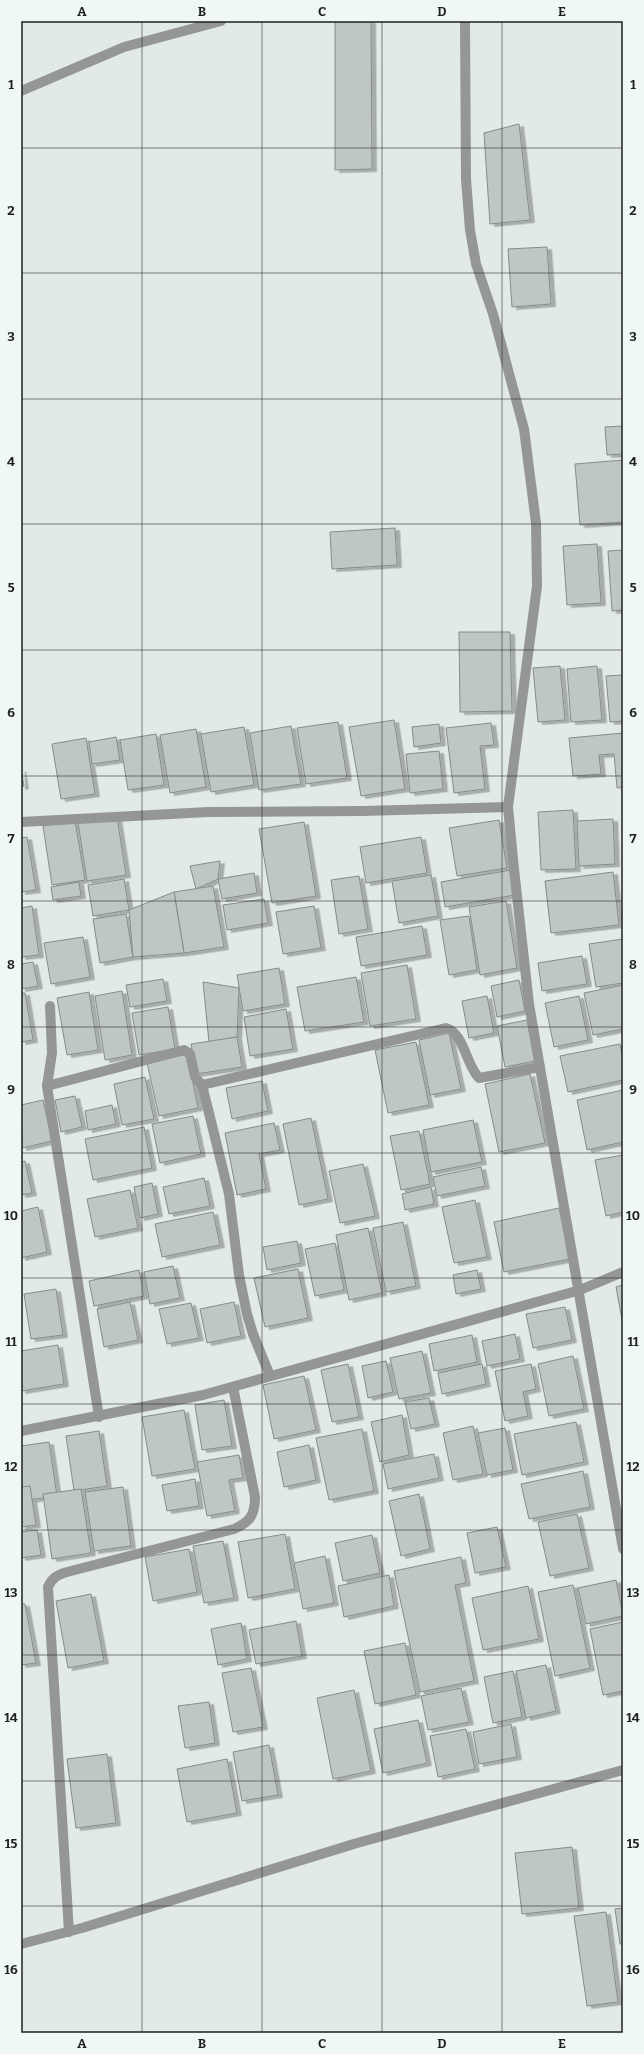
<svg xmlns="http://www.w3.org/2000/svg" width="644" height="2054" font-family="Bitter,serif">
	<defs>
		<filter id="shadow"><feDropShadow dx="4.5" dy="2.5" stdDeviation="0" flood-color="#0004"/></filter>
	</defs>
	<rect width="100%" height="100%" fill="#e2eae7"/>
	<g fill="#bfc7c4" stroke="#848c89" filter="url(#shadow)">
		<polygon points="335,21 371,21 372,169 335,170"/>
		<polygon points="519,124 530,220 490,224 484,133"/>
		<polygon points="547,247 551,304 512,307 508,249"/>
		<polygon points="623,426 623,454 607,455 605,427"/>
		<polygon points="623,460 623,522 580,525 575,464"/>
		<polygon points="395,528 397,565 332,569 330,532"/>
		<polygon points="597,544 601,603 567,605 563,546"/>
		<polygon points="623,550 623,610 612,611 608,551"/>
		<polygon points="459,632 510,632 512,711 460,712"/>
		<polygon points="560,666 565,720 538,722 533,668"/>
		<polygon points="597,666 602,720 571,722 567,669"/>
		<polygon points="623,675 623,721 610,722 606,676"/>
		<polygon points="394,720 405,789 361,796 349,727"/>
		<polygon points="338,722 347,778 306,784 297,728"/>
		<polygon points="491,723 494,745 480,746 485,789 454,793 446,728"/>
		<polygon points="439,724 441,743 414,747 412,727"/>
		<polygon points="291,726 301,784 259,790 250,733"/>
		<polygon points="244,727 254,785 211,792 201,734"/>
		<polygon points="196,729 206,787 170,793 160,735"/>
		<polygon points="623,733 623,787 617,788 614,754 599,755 601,774 573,776 569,738"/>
		<polygon points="156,734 164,785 128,790 120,740"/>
		<polygon points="116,737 120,760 92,764 89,742"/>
		<polygon points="86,738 95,794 61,799 52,744"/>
		<polygon points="439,751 443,789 410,793 406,754"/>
		<polygon points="21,769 24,786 21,787"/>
		<polygon points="573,810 576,869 541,870 538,812"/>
		<polygon points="117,817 126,875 87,881 78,823"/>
		<polygon points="613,819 615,864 579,866 577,821"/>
		<polygon points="499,820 507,868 457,876 449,828"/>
		<polygon points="75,821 85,880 52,885 43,826"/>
		<polygon points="304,822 316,896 272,903 259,829"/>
		<polygon points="27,837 36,890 21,892 21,838"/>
		<polygon points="421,837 427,873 366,883 360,847"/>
		<polygon points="220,861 218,879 196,889 190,866"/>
		<polygon points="511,870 515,895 445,907 441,882"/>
		<polygon points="613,872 619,925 551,933 545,881"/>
		<polygon points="254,873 257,893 222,899 218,879"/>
		<polygon points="431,875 438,916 399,923 392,881"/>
		<polygon points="359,876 368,929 339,934 331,880"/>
		<polygon points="124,879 129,910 93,916 88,885"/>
		<polygon points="79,882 81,896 53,900 51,887"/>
		<polygon points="213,886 224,947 184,953 174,892"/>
		<polygon points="174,892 184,953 133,957 129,910"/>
		<polygon points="264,899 268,923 227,930 223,905"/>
		<polygon points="506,901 517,968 480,975 469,907"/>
		<polygon points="32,906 39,955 21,957 21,908"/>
		<polygon points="314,906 321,948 283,954 276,912"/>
		<polygon points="126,914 133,957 100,963 93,919"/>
		<polygon points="469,916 477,970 449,975 440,920"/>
		<polygon points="422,926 427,955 361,966 356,937"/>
		<polygon points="83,937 90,977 51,984 44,943"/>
		<polygon points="623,939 623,983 596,987 589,944"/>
		<polygon points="582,956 587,984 542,991 538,963"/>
		<polygon points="33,962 38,986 21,989 21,964"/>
		<polygon points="407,965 416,1019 370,1026 361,973"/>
		<polygon points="279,968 285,1004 243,1011 237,975"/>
		<polygon points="356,977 364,1022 305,1031 297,987"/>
		<polygon points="163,979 167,1001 130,1007 126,985"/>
		<polygon points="519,980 525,1011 497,1017 491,986"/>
		<polygon points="203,982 239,988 237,1037 209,1042"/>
		<polygon points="623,985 623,1029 593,1035 584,993"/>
		<polygon points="122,991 132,1055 105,1060 95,996"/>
		<polygon points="89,992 98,1050 67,1055 57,998"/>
		<polygon points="21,993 25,993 33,1040 21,1042"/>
		<polygon points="487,996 494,1033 469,1038 462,1001"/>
		<polygon points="579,996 588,1040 554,1047 545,1003"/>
		<polygon points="168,1007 175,1049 139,1055 132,1013"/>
		<polygon points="286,1009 293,1049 250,1056 244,1017"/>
		<polygon points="527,1020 535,1061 505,1067 497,1026"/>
		<polygon points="449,1033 461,1089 430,1095 419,1040"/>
		<polygon points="237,1037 242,1067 196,1074 191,1044"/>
		<polygon points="416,1042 429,1105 388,1113 375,1050"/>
		<polygon points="620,1044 623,1060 623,1080 568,1092 560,1056"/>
		<polygon points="187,1054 198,1108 159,1116 147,1063"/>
		<polygon points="530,1074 545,1143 499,1152 485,1084"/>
		<polygon points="145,1077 154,1119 122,1125 114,1084"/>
		<polygon points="262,1081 268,1111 232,1119 226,1088"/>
		<polygon points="623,1090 623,1142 587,1150 577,1100"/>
		<polygon points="75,1096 82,1127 61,1132 55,1100"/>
		<polygon points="43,1100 52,1141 22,1148 21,1105"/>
		<polygon points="112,1105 116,1124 88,1130 85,1111"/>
		<polygon points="193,1116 201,1154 160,1163 152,1124"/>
		<polygon points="311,1118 328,1199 299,1205 283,1124"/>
		<polygon points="473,1120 482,1162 431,1172 423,1130"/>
		<polygon points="274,1123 280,1150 259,1154 266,1189 237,1195 225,1133"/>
		<polygon points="144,1127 152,1168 93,1180 85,1139"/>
		<polygon points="419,1131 430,1184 401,1190 390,1136"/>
		<polygon points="623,1155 623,1212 606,1216 595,1160"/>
		<polygon points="25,1161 32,1193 21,1195 21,1162"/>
		<polygon points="363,1164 375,1216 340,1223 329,1171"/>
		<polygon points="481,1167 485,1186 437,1196 433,1177"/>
		<polygon points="204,1178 210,1206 169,1214 163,1187"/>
		<polygon points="152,1183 158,1214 140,1218 134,1187"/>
		<polygon points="431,1187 434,1204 405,1210 402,1194"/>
		<polygon points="130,1190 138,1228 95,1237 87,1199"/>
		<polygon points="475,1200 487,1257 454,1263 442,1207"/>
		<polygon points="38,1207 47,1252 21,1258 21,1211"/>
		<polygon points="559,1208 570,1259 504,1272 494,1222"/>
		<polygon points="213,1212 220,1245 162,1257 155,1224"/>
		<polygon points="403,1222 416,1286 386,1292 373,1228"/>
		<polygon points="368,1228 382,1293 349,1300 336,1235"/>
		<polygon points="297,1241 301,1263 267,1270 263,1247"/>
		<polygon points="335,1243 344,1290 315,1296 305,1249"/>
		<polygon points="173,1266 180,1298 150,1304 144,1272"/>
		<polygon points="298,1269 308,1318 265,1327 254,1278"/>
		<polygon points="139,1270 144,1296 94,1306 89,1281"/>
		<polygon points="477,1270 481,1289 456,1294 453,1275"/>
		<polygon points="623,1285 623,1325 616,1287"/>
		<polygon points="56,1289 63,1335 31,1339 24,1294"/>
		<polygon points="130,1302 138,1340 104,1347 97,1309"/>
		<polygon points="234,1302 241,1336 207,1343 200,1309"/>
		<polygon points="191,1303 199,1338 167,1344 159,1309"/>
		<polygon points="565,1307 572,1340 533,1348 526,1314"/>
		<polygon points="515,1334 520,1359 487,1366 482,1341"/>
		<polygon points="472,1335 477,1362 434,1371 429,1344"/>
		<polygon points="58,1345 64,1384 21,1391 21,1351"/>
		<polygon points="422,1351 431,1393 399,1399 390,1358"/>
		<polygon points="573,1356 584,1409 549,1416 538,1364"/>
		<polygon points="386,1361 393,1392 368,1398 362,1366"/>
		<polygon points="348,1364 359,1417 332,1422 321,1370"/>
		<polygon points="482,1364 486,1384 442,1394 438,1373"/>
		<polygon points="531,1364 536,1389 523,1392 528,1416 505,1421 495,1371"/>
		<polygon points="304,1376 316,1430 274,1439 263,1385"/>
		<polygon points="429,1398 435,1424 411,1429 405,1402"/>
		<polygon points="224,1400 232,1446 202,1450 195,1405"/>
		<polygon points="184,1410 195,1469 152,1476 142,1417"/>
		<polygon points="402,1415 409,1455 380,1462 371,1422"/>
		<polygon points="576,1422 584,1462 522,1475 514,1434"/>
		<polygon points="473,1426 483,1474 453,1480 443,1433"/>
		<polygon points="505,1428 513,1470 487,1475 478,1433"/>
		<polygon points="362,1429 374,1491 329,1500 316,1438"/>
		<polygon points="99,1431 107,1486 74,1491 66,1436"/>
		<polygon points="49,1442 57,1496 21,1501 21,1446"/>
		<polygon points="309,1445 316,1480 284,1487 277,1452"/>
		<polygon points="434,1454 439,1478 388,1489 383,1464"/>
		<polygon points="239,1455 243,1478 229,1480 235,1511 207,1516 197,1462"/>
		<polygon points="583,1471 590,1507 529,1519 521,1484"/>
		<polygon points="195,1479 199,1506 167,1511 162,1485"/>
		<polygon points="30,1486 36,1525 21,1527 21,1487"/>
		<polygon points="123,1487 131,1546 94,1551 85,1492"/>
		<polygon points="81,1489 91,1553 52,1559 43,1494"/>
		<polygon points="419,1494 430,1549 401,1556 389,1501"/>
		<polygon points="577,1514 589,1568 550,1576 538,1522"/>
		<polygon points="497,1527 506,1567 475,1573 467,1533"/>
		<polygon points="37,1530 41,1555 21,1558 21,1532"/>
		<polygon points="285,1534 295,1589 248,1598 238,1542"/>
		<polygon points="372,1535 380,1573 343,1581 335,1543"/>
		<polygon points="223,1541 234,1598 204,1603 193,1546"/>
		<polygon points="189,1549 197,1592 153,1601 145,1557"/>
		<polygon points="325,1556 334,1603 303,1609 294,1563"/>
		<polygon points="461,1557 466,1583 455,1585 474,1681 420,1692 394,1571"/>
		<polygon points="389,1575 394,1606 344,1617 338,1586"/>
		<polygon points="616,1580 623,1616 586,1624 578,1588"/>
		<polygon points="573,1585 590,1668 555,1676 538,1592"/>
		<polygon points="528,1586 539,1639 483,1650 472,1598"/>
		<polygon points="91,1594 104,1661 68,1668 56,1601"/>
		<polygon points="21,1604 25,1604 36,1663 21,1665"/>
		<polygon points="296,1621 302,1656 256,1664 249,1630"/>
		<polygon points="623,1622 623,1691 603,1695 590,1629"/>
		<polygon points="241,1623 247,1659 218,1665 211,1629"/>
		<polygon points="405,1643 416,1695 375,1704 364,1651"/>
		<polygon points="546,1665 556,1711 526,1718 516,1671"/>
		<polygon points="251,1668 263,1727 233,1732 222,1673"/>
		<polygon points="513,1671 522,1717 493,1723 484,1677"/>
		<polygon points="461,1688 469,1722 428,1730 421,1696"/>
		<polygon points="354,1690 371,1771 333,1779 317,1698"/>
		<polygon points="209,1702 215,1743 185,1748 178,1706"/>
		<polygon points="418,1720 427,1763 383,1773 374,1729"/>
		<polygon points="511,1724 517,1757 479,1764 473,1732"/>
		<polygon points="466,1729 475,1769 438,1777 430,1736"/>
		<polygon points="269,1745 278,1795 242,1801 233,1752"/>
		<polygon points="107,1754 116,1823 76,1828 67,1759"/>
		<polygon points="227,1759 237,1813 187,1822 177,1769"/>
		<polygon points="572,1847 579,1908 522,1914 515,1853"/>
		<polygon points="623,1908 623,1944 620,1944 615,1909"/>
		<polygon points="606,1912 618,2002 587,2006 574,1916"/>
	</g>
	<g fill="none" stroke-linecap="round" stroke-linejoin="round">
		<g stroke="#949796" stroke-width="10">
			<polyline points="465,21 466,179 470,230 476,264 493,314 524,429 536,523 537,586 508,807 514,869 529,1004 623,1549"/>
			<polyline points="21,91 124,47 221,21"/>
			<polyline points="21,822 208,812 363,811 508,807"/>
			<polyline points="202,1085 229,1194 239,1275 247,1314 253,1334 270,1376"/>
			<polyline points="47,1086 52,1053 50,1006"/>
			<path d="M99,1417l-52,-331 137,-36 6,4 5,23 7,8 244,-57c18,5 20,37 33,50l61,-11"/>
			<polyline points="21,1431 203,1395 580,1290 623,1272"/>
			<path d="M69,1932l-21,-345c4,-9 9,-12 19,-15l167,-43c16,-7 21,-14 21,-32l-22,-110"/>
			<polyline points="21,1944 82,1928 357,1843 623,1770"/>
		</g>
	</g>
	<path fill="none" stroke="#1e211f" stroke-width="1" stroke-opacity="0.55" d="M142,21v2012M262,21v2012M382,21v2012M502,21v2012M21,148h602M21,273h602M21,399h602M21,524h602M21,650h602M21,776h602M21,901h602M21,1027h602M21,1153h602M21,1278h602M21,1404h602M21,1530h602M21,1655h602M21,1781h602M21,1906h602"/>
	<rect width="644" height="2054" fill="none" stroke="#eff8f4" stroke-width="44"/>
	<rect x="22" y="22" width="600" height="2010" fill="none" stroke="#1e211f" stroke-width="1.5"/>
	<g font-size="13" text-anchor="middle" font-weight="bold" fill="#1e211f">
		<text x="82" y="16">A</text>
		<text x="202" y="16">B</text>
		<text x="322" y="16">C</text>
		<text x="442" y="16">D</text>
		<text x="562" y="16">E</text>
		<text x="11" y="89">1</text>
		<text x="633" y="89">1</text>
		<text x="11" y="215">2</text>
		<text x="633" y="215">2</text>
		<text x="11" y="341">3</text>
		<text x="633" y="341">3</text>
		<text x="11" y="466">4</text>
		<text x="633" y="466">4</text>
		<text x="11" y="592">5</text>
		<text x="633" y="592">5</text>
		<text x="11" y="717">6</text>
		<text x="633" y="717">6</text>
		<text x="11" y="843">7</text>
		<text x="633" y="843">7</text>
		<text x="11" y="969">8</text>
		<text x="633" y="969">8</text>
		<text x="11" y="1094">9</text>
		<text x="633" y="1094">9</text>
		<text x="11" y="1220">10</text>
		<text x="633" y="1220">10</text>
		<text x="11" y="1346">11</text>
		<text x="633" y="1346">11</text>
		<text x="11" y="1471">12</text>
		<text x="633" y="1471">12</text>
		<text x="11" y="1597">13</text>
		<text x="633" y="1597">13</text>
		<text x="11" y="1722">14</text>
		<text x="633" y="1722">14</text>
		<text x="11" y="1848">15</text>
		<text x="633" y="1848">15</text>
		<text x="11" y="1974">16</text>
		<text x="633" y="1974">16</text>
		<text x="82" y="2048">A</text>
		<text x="202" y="2048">B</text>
		<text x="322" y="2048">C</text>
		<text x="442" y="2048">D</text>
		<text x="562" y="2048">E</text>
	</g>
</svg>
